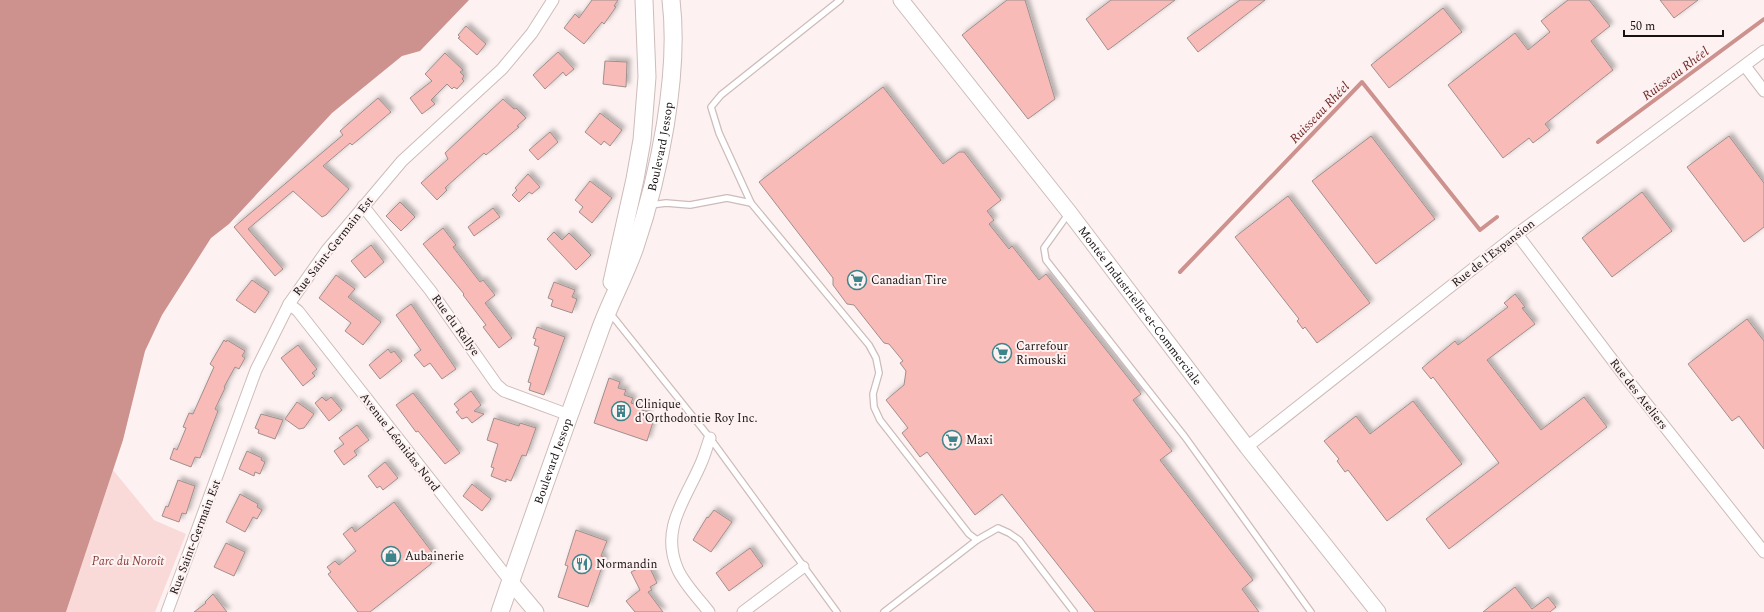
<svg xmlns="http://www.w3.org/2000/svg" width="1764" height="612" font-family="Spectral,serif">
	<defs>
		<filter id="shadow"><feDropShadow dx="3.5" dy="-3.5" stdDeviation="2" flood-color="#0004"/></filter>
	</defs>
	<rect width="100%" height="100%" fill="#fdf2f1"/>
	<polygon fill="#f9dad8" points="113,470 154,520 186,534 155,612 66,612"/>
	<polygon fill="#cd918e" points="0,0 469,0 420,51 402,56 332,113 229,224 211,238 162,315 145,351 123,440 66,612 0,612"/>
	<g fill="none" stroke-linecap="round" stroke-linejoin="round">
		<g stroke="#cd918e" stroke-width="4">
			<polyline points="1598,142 1764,19"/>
			<polyline points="1180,272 1362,82 1480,230 1497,217"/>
		</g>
	</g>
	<g fill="#f9bbb7" stroke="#9f8f8e" filter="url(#shadow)">
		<polygon points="592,0 618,0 614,6 616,7 604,24 602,22 584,44 564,28 575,14 579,18"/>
		<polygon points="1007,0 1025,0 1055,99 1028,119 962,35"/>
		<polygon points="1111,0 1175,0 1108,50 1086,19"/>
		<polygon points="1240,0 1265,0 1198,52 1187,38"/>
		<polygon points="1568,0 1589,0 1610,26 1591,41 1613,70 1545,124 1550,130 1533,143 1529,138 1503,158 1448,85 1515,33 1528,50 1550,32 1541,21"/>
		<polygon points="1660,0 1698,0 1674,18"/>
		<polygon points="1443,8 1462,32 1389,88 1371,65"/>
		<polygon points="466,26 486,44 477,55 458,38 460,37 458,35"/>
		<polygon points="558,52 574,69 566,76 563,72 545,89 533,75"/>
		<polygon points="445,53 463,70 460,72 464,76 462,79 464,81 457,89 454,87 452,89 447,84 431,100 435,104 422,114 410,98 432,81 425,74"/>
		<polygon points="605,61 627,62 626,87 603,84"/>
		<polygon points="883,87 943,164 959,152 964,152 1001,200 987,211 994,220 989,224 1009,249 1012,246 1039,280 1046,274 1141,394 1133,400 1172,451 1160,460 1253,580 1242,589 1259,612 1095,612 1002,494 975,515 927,452 920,457 902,433 908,428 886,400 904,385 906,371 900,363 903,361 889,344 884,343 854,305 847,304 833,285 833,278 759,182"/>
		<polygon points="378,98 391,112 352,145 350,143 323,166 349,189 326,215 322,217 293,191 248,229 283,269 275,276 234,227 343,135 340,131"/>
		<polygon points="503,99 514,109 516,108 526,118 517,126 519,127 486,155 484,153 447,186 445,188 447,190 437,200 421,183 448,159 445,153"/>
		<polygon points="600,113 622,130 610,146 604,141 601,145 585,132"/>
		<polygon points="550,132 558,142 538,160 529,150"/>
		<polygon points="1371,136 1435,219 1376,264 1312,181"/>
		<polygon points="1729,136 1764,183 1764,227 1744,242 1687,167"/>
		<polygon points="528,174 540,187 532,194 529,192 519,202 512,195 517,190 515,188"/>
		<polygon points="590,181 612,198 592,223 579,212 583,207 575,200"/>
		<polygon points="1642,192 1672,231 1612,277 1582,238"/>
		<polygon points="1288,196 1370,303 1317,343 1305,327 1303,329 1297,321 1299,319 1235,237"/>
		<polygon points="400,202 415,217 401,231 386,216"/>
		<polygon points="493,208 500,217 474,236 468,227"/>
		<polygon points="443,228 456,245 453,247 480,282 483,280 495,295 485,303 512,338 499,348 483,327 486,325 463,295 464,294 423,244"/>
		<polygon points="554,232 562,240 569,233 591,255 576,270 547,239"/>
		<polygon points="371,245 384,262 365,278 351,261"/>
		<polygon points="336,275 355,289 348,297 381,322 363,345 345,331 351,323 319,298"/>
		<polygon points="252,280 269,292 255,313 236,300"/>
		<polygon points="554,282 575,290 572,297 577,299 572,313 551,306 553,300 548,298"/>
		<polygon points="1515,294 1525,307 1522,308 1535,324 1487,360 1541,430 1584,397 1607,427 1449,549 1426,519 1499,463 1433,377 1431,379 1422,368 1455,341 1458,345 1508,307 1504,303"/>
		<polygon points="411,304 456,369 442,379 430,363 424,367 414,355 421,350 396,315"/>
		<polygon points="1747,319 1764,341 1764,449 1739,416 1732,421 1688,364"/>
		<polygon points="537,327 565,337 544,395 529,390 531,383 528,382 539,347 534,345 536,339 533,338"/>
		<polygon points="224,340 226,342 227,340 245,351 242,356 245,358 239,369 235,367 224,387 225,388 215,409 218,411 208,437 200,458 195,457 191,467 170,459 174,448 177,450 186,428 183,427 189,413 193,414 214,367 210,364"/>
		<polygon points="298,345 317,369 312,373 315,376 303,386 281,358"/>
		<polygon points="388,349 391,353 394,351 402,361 380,379 369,365"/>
		<polygon points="609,378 620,382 618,388 626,390 624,395 633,398 631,403 640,406 639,409 648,412 645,419 653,422 647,441 594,423"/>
		<polygon points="471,391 481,405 474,411 484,414 472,423 467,417 462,419 456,412 459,410 454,404"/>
		<polygon points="413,393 460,453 445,464 418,431 416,432 396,405"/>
		<polygon points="322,397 326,401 331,397 342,410 329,421 315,403"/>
		<polygon points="1413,401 1462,464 1387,521 1348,470 1345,472 1337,461 1339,459 1324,441 1356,416 1370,434"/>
		<polygon points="297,402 314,414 304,428 299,429 285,419"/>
		<polygon points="261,414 283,420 275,439 258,433 259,430 255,428"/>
		<polygon points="494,418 519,426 520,423 536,428 526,456 522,455 511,481 506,479 506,482 491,476 494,468 491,467 498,444 487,440"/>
		<polygon points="357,425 369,440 354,451 357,455 344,465 334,451 344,444 339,438"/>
		<polygon points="247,451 262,458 261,460 265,462 260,474 255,472 254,476 239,469"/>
		<polygon points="385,462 398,478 383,490 380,486 377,488 368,476"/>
		<polygon points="178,480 195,486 186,514 182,513 179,522 162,516 166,506 168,507"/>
		<polygon points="472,484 491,499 482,511 463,496"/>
		<polygon points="240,494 258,504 257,507 262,510 257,519 253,517 245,532 226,522"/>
		<polygon points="394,502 432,552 431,564 370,612 358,612 328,574 331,572 327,567 335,561 339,565 356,551 343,534 352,527 355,532"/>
		<polygon points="714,510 732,522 711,552 693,540 707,517 708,518"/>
		<polygon points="576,530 607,541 601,556 605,558 588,607 558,597 568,566 565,565"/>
		<polygon points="226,543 245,552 234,576 214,567"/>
		<polygon points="750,548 763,566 729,591 716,573"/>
		<polygon points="648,564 657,583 650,587 652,590 648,592 663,612 635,612 626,601 640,590 631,572"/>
		<polygon points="1515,587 1532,609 1548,597 1556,607 1550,612 1483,612"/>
		<polygon points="213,594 227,612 194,612 206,603 205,602"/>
	</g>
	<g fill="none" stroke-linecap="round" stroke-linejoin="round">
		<defs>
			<g id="lane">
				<polyline points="751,203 719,133 711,107 721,95 840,0"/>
				<polyline points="651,205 666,203 690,205 727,198 751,203 869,345 876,358 879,373 873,394 874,407 880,420 969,534 977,540 998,528 1009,533 1019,540 1074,612"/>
				<polyline points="1069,213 1044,248 1046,260 1185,437 1311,612"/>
				<polyline points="610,313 710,438 837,612"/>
				<polyline points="884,612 977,540"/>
			</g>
			<g id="street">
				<polyline points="1745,66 1764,91"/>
				<polyline points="363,206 430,290 497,385 504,391 569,415"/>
				<polyline points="1517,234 1623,374 1764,552"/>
				<polyline points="289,304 298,311 510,581"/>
				<polyline points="1247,447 1517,234 1764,51"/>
				<polyline points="167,612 256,370 289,304 327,250 402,161 502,69 532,33 553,0"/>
				<path d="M709,612c-10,-13 -24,-27 -31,-42 -19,-42 9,-72 24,-109 3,-7 5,-15 8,-23"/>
				<polyline points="743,612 803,567"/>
			</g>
			<g id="secondary">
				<path id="s1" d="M901,0l168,212 178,235 131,165"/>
				<polyline points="510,581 536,612"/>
			</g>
			<g id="primary">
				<polyline points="612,282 635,179 642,140 647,77 644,0"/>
				<path id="s2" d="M500,612c32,-93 65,-186 99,-279 10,-29 26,-57 36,-86 24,-71 45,-173 36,-247"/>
			</g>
		</defs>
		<use href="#lane" stroke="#cdbcba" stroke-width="8"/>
		<use href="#street" stroke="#cdbcba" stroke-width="13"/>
		<use href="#secondary" stroke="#cdbcba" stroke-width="17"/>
		<use href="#primary" stroke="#cdbcba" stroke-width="19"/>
		<use href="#lane" stroke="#fff" stroke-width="5.5"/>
		<use href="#street" stroke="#fff" stroke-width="11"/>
		<use href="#secondary" stroke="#fff" stroke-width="15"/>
		<use href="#primary" stroke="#fff" stroke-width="17"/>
	</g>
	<defs>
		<symbol id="supermarket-ring" viewBox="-11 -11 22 22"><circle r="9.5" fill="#fdf2f1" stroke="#3d858b" stroke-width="1.5"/><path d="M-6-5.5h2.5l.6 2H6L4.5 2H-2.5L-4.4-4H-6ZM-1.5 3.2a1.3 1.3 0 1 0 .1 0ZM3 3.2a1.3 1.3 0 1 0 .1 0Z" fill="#3d858b"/></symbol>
		<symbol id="building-ring" viewBox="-11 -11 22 22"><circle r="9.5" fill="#fdf2f1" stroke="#3d858b" stroke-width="1.5"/><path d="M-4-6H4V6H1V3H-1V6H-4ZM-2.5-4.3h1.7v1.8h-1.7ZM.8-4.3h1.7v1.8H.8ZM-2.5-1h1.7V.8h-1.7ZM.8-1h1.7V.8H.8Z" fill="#3d858b"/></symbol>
		<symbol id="shop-ring" viewBox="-11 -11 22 22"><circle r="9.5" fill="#fdf2f1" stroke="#3d858b" stroke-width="1.5"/><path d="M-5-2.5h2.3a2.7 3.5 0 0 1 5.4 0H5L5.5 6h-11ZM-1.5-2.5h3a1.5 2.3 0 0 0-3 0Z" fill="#3d858b"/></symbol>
		<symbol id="restaurant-ring" viewBox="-11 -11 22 22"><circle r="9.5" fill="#fdf2f1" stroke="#3d858b" stroke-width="1.5"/><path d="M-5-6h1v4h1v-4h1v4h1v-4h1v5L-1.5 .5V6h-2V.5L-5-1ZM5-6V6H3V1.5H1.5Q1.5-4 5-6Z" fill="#3d858b"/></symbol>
	</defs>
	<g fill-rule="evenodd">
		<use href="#supermarket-ring" x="846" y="269" width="22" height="22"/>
		<use href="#supermarket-ring" x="991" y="342" width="22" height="22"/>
		<use href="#building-ring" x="610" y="400" width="22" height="22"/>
		<use href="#supermarket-ring" x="941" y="429" width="22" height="22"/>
		<use href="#shop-ring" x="380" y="545" width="22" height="22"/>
		<use href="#restaurant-ring" x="571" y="553" width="22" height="22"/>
	</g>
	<g text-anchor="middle" stroke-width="4" stroke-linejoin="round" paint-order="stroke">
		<g font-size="12" fill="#181212" stroke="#fdf2f1">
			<text dy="4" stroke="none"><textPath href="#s2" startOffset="493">Boulevard Jessop</textPath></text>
			<text transform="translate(333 246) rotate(-52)" y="4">Rue Saint-Germain Est</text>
			<text transform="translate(1493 253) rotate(-38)" y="4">Rue de l'Expansion</text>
			<text dy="4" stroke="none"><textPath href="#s1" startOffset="388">Montée Industrielle-et-Commerciale</textPath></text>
			<text transform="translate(456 325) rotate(54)" y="4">Rue du Rallye</text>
			<text transform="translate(1639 394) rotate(52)" y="4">Rue des Ateliers</text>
			<text transform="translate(400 442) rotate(52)" y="4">Avenue Léonidas Nord</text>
			<text dy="4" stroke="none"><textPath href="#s2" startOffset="160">Boulevard Jessop</textPath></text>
			<text transform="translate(195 537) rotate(-69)" y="4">Rue Saint-Germain Est</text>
		</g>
		<g font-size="12" fill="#181212" stroke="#fdf2f1" text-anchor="start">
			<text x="871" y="284">Canadian Tire</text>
			<text x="1016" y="350">Carrefour<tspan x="1016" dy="14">Rimouski</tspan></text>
			<text x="635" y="408">Clinique<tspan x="635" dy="14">d'Orthodontie Roy Inc.</tspan></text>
			<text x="966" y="444">Maxi</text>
			<text x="405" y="560">Aubainerie</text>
			<text x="596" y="568">Normandin</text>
		</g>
		<g font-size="12" font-style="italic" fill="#863c3a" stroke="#fdf2f1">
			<text x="128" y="565">Parc du Noroît</text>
		</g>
		<g font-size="13" font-style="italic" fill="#712929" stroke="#fdf2f1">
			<text transform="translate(1675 73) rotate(-37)" y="5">Ruisseau Rhéel</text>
			<text transform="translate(1319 112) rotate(-46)" y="5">Ruisseau Rhéel</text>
		</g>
	</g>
	<path d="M1624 30v6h99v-6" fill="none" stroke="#181212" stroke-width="2"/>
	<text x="1630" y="30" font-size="12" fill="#181212" stroke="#fdf2f1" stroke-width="3" paint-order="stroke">50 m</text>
</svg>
